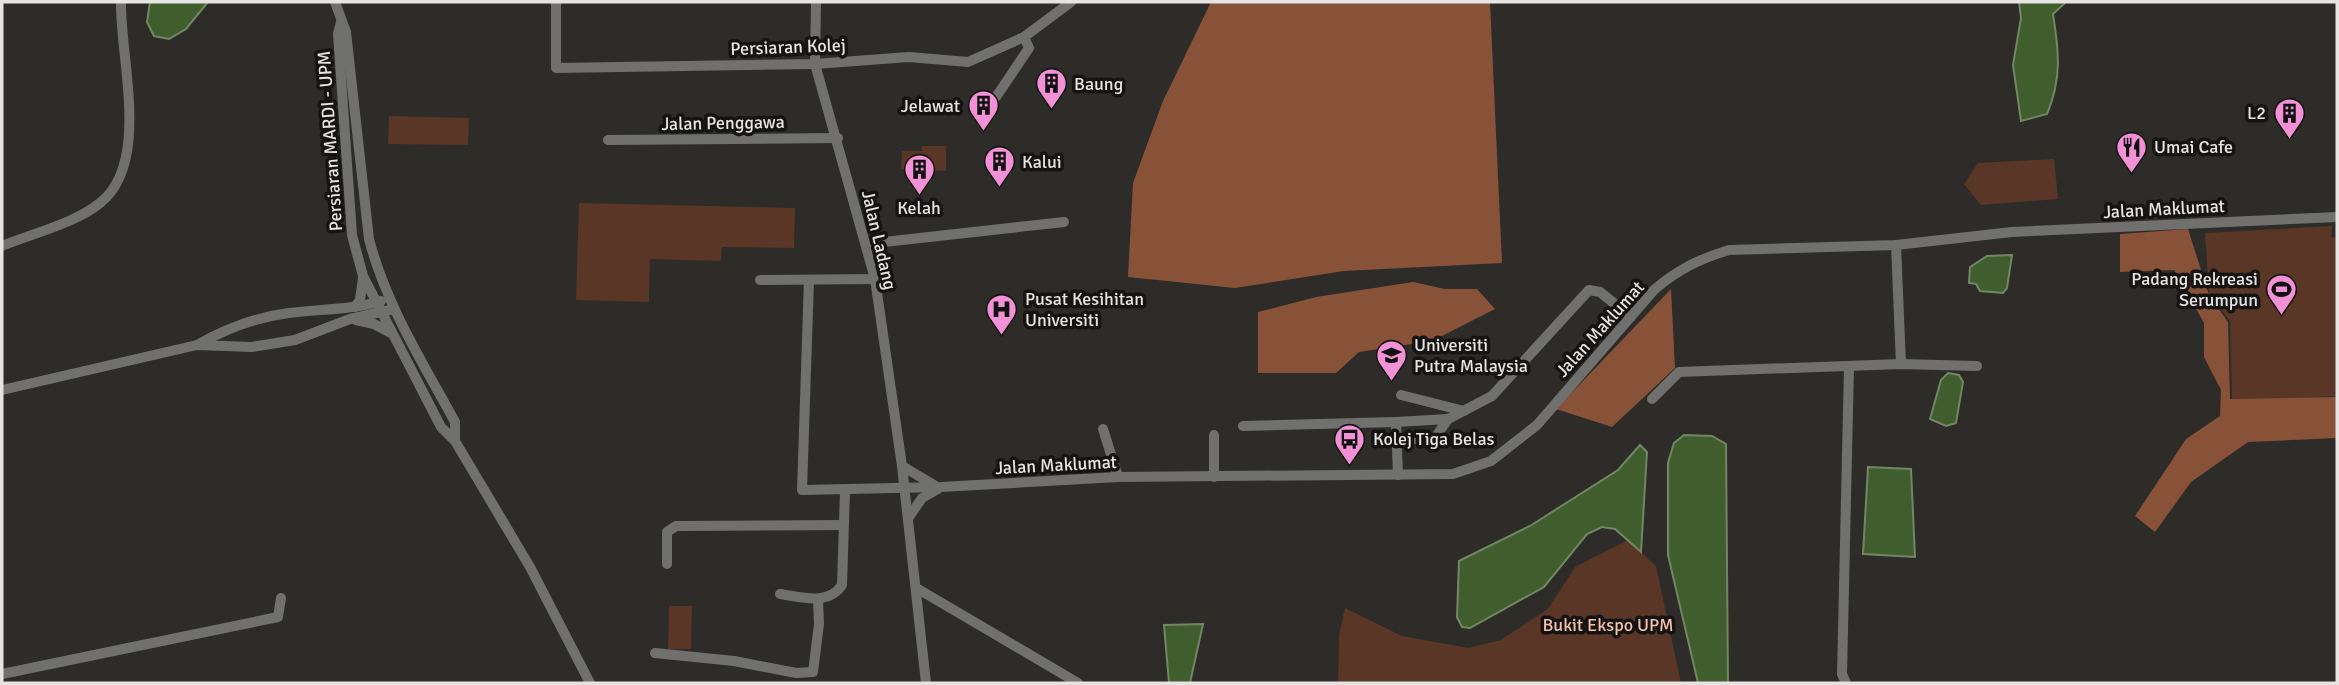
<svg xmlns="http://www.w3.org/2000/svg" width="2339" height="685" font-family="Signika,sans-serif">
	<rect width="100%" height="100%" fill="#2d2c28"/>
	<g fill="#593626">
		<polygon points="389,116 469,118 468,145 388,144"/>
		<polygon points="922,146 946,146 946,171 901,169 902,151 922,151"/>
		<polygon points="2054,159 2058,199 1981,205 1964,184 1978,163"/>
		<polygon points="579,203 795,208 794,248 722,247 721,261 650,259 649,302 576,300"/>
		<polygon points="2332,226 2331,237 2337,238 2337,396 2232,401 2230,321 2209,294 2205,233"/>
		<polygon points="1628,540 1656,566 1681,683 1338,683 1339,635 1345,608 1402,636 1468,648 1501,640 1548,609 1575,567"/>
		<polygon points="669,606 692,606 691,649 668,649"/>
	</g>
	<g fill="#885239">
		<polygon points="1211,2 1490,2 1502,263 1344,271 1235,288 1128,277 1133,183 1163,101"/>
		<polygon points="2188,229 2209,295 2228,322 2230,399 2337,397 2337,438 2248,442 2191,482 2155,532 2135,516 2186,439 2220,416 2221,390 2204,357 2204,323 2174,270 2120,272 2120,234"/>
		<polygon points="1413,282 1445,289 1477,289 1495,309 1432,341 1359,352 1336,373 1258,373 1258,312 1316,297"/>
		<polygon points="1671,289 1675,368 1612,427 1556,409"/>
	</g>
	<g fill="#405e2d" stroke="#728663" stroke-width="2">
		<polygon points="150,2 208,2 186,29 169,39 154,36 147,22"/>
		<path d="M2019,2h47l-13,12c6,37 9,65 -6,100l-26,7 -8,-56 8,-47z"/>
		<polygon points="2012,255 2007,288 2003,293 1980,291 1976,284 1969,283 1970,267 1987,256"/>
		<polygon points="1948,373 1959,375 1963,382 1956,423 1946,426 1930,419 1941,380"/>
		<polygon points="1684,435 1712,436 1726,444 1728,683 1698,683 1668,555 1668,463 1674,443"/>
		<polygon points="1640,445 1647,452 1641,552 1615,529 1602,527 1587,534 1544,587 1470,628 1462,627 1457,617 1459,561 1530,526 1618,470"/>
		<polygon points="1868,467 1911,469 1915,557 1863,554"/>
		<polygon points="1203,624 1190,683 1169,683 1164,625"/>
	</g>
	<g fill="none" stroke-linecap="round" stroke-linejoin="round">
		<g stroke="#70706e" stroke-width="10">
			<path d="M335,2l11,30 23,207c17,66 54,124 86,183v19"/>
			<polyline points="556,2 556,68 815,64 909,57 968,62 1024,37 1071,2"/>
			<polyline points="816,2 815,64 875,279 902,466 926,683"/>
			<polyline points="341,22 338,34 352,235 363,276 441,427 455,441 530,567 590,683"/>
			<polyline points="996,97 1029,48 1024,37"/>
			<polyline points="608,140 838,138"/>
			<polyline points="866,244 1064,222"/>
			<polyline points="1896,245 1901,364"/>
			<path d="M2,246c31,-13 72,-22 98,-43 51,-40 20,-144 21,-201"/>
			<polyline points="760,280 875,279"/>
			<path d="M809,280l-7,210 139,-3 177,-10 335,-3 38,-13 46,-36 117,-135c23,-20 45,-31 75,-40l167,-5 116,-13 325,-15"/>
			<polyline points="355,307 360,300 363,278"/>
			<polyline points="356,320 374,324 391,333"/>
			<path d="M197,345c28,-16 60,-28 92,-32 31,-4 62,-3 92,-12"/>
			<polyline points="2,390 197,345 252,347 295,340 350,319 394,309"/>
			<polyline points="1401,395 1464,411"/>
			<polyline points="1652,399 1679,372 1901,364 1977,366"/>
			<polyline points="1243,426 1396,422"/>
			<polyline points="1103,429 1118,477"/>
			<polyline points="1214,435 1214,477"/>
			<polyline points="1397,440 1435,438 1448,419"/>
			<polyline points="902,466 934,485"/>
			<polyline points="1398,475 1396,422 1448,419 1492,396 1589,290 1600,292 1631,317"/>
			<polyline points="909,517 922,498 938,489"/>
			<polyline points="667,564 667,532 676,526 843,525"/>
			<polyline points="918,589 1078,683"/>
			<path d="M780,594c22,3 48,12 62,-9l3,-94"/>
			<polyline points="655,653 734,661 796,673 813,672 819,624 818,599"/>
			<polyline points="2,674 278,617 281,598"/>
			<polyline points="1846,683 1842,674 1849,367"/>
		</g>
	</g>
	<defs>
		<symbol id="building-pin" viewBox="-11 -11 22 30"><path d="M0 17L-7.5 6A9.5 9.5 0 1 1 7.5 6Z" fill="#f391d6" stroke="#151413"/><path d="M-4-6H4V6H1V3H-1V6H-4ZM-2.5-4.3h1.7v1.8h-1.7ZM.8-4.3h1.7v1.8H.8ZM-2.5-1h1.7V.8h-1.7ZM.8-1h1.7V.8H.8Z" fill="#111"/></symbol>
		<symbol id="restaurant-pin" viewBox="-11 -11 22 30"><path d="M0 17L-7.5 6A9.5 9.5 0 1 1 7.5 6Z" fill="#f391d6" stroke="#151413"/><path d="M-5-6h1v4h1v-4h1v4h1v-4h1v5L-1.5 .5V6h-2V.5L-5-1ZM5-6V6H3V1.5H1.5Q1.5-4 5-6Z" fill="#111"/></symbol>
		<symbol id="stadium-pin" viewBox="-11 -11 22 30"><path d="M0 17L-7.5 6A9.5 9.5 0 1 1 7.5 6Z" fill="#f391d6" stroke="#151413"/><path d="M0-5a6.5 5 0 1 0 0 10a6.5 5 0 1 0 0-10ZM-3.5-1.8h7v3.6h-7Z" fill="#111"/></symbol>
		<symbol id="hospital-pin" viewBox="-11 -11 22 30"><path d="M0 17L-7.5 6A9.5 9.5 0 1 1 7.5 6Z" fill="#f391d6" stroke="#151413"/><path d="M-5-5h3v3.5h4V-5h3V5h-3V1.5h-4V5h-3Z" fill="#111"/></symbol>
		<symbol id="university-pin" viewBox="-11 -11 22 30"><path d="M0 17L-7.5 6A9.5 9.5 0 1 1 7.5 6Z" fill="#f391d6" stroke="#151413"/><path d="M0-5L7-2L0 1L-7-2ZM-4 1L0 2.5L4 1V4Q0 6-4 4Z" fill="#111"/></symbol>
		<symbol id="bus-pin" viewBox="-11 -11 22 30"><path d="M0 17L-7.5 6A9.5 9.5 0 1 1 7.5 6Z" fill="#f391d6" stroke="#151413"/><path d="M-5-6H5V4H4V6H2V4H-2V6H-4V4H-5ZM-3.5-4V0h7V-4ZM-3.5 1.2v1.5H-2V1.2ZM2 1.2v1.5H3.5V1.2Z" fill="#111"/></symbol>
	</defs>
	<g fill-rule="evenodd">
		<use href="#building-pin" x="1034" y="66" width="35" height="47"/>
		<use href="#building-pin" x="966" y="88" width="35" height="47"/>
		<use href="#building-pin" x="2272" y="96" width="35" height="47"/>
		<use href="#restaurant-pin" x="2114" y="130" width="35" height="47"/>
		<use href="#building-pin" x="982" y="144" width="35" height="47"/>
		<use href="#building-pin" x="902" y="152" width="35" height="47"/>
		<use href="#stadium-pin" x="2264" y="272" width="35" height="47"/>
		<use href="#hospital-pin" x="984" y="292" width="35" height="47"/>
		<use href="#university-pin" x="1374" y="338" width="35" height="47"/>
		<use href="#bus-pin" x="1332" y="422" width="35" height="47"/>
	</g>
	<g text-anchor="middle" stroke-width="7" stroke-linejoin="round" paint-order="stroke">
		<g font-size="18" fill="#e5e4e2" stroke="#151413">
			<text transform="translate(788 47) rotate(-2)" y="6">Persiaran Kolej</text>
			<text transform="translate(723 123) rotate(-1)" y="6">Jalan Penggawa</text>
			<text transform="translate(330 141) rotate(-94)" y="6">Persiaran MARDI - UPM</text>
			<text transform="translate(2164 209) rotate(-3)" y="6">Jalan Maklumat</text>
			<text transform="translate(879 240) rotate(77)" y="6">Jalan Ladang</text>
			<text transform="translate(1600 329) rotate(-48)" y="6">Jalan Maklumat</text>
			<text transform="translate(1056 465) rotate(-3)" y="6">Jalan Maklumat</text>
		</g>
		<g font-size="18" fill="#e5e4e2" stroke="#151413" text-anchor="start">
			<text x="1074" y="90">Baung</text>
			<text x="960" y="112" text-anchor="end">Jelawat</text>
			<text x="2266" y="119" text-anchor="end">L2</text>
			<text x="2154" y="153">Umai Cafe</text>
			<text x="1022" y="168">Kalui</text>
			<text x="919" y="214" text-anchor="middle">Kelah</text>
			<text x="2258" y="285" text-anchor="end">Padang Rekreasi<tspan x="2258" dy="21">Serumpun</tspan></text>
			<text x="1025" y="305">Pusat Kesihitan<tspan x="1025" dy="21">Universiti</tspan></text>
			<text x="1414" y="351">Universiti<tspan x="1414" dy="21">Putra Malaysia</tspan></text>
			<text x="1373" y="445">Kolej Tiga Belas</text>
		</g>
		<g font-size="18" fill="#f4c1aa" stroke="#151413">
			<text x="1608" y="631">Bukit Ekspo UPM</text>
		</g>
	</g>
	<rect width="2339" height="685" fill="none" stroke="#e5e4e2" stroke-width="7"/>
</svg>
